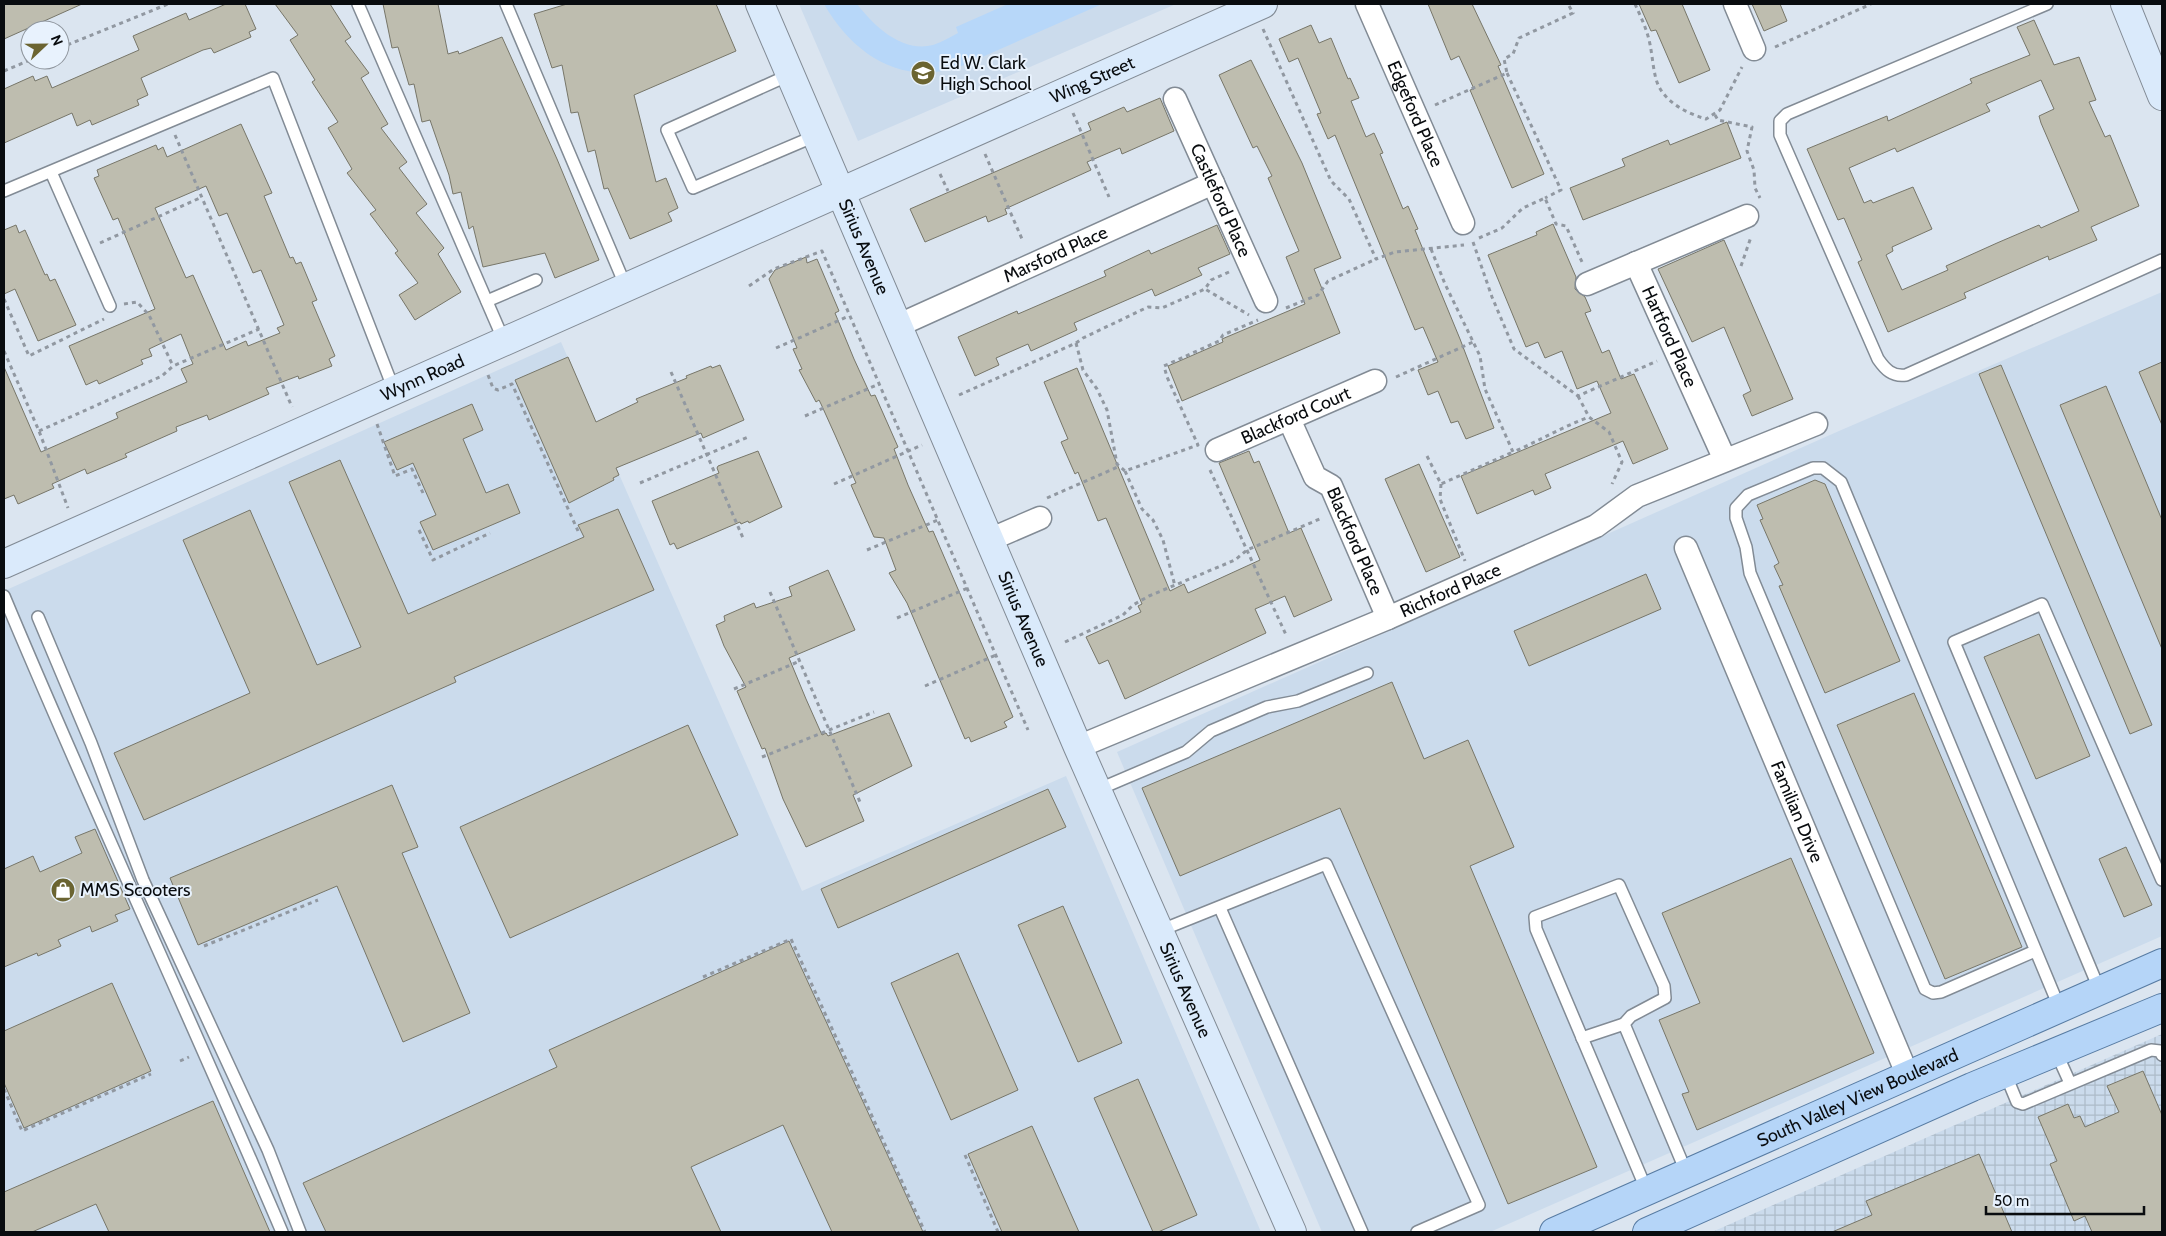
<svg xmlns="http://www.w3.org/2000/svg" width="2166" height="1236" font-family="Cabin,sans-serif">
	<defs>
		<pattern id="industrial-grid" width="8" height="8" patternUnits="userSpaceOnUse" patternTransform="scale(1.25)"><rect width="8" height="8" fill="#cbdbec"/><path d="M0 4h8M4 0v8" fill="none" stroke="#adbbc9"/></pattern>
	</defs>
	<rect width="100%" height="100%" fill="#dbe5f0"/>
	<g fill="#cbdbec">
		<polygon points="799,4 1176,4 858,141"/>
		<polygon points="2162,292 2162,936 1490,1232 1322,1232 1117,752 1839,431"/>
		<polygon points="561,342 802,891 1066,776 1261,1232 4,1232 4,591"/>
	</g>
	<polygon fill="url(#industrial-grid)" points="2162,1034 2162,1232 1712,1232"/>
	<path fill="#b7d7f9" d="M824,4h33c17,22 45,49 76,41 9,-3 17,-8 25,-12l-2,-6 52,-23h94l-138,61c-60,23 -110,-9 -140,-61z"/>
	<g fill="#bebdaf" stroke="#777669" fill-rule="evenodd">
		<polygon points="4,4 82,4 4,39"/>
		<polygon points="226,4 245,4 256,29 249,32 251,37 214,53 211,48 203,50 141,78 148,95 137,100 139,105 92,125 90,120 77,126 72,113 4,143 4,89 33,76 35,81 47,76 52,88 139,50 133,36 186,13 189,20"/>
		<polygon points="275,4 330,4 351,37 345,41 369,73 361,78 388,124 381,128 407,162 399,168 427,204 416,213 444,248 438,254 461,292 415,320 399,295 418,283 395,253 398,251 370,214 376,210 347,173 352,169 328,128 338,122 312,82 315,80 290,40 298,35"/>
		<polygon points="383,4 438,4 448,54 458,51 459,54 502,37 557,159 599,260 555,278 545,253 483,267 473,226 469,229 461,192 453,194 449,175 430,120 422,122 414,84 409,85 398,47 392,48"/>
		<polygon points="567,4 716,4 736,51 634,95 656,182 666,178 678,208 668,213 672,221 630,239 608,188 604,189 595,150 588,152 578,112 571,113 562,65 552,68 534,14"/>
		<polygon points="1428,4 1472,4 1501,65 1498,66 1544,174 1512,188 1470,90 1474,89 1459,56 1451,60"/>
		<polygon points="1639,4 1682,4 1710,70 1679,83 1656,30 1651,31"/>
		<polygon points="1752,4 1780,4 1787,21 1764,31"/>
		<path d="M2034,20l20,45 25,-8 17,43 -7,2 16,35 5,-2 29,71 -48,21 6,13 -48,20 -1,-4 -84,37 2,5 -78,34 -30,-70 4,-2 -18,-42 -6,2 -31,-71 80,-33 1,5 84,-38 -2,-4 60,-24 -13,-28zM2041,80l13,29 -15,7 2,7 38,88 -38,17 -2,-3 -42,18 -51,23 2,4 -46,20 -16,-35 7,-4 -1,-4 40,-18 -19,-42 -40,16 -2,-3 -7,3 -15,-35 46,-20 2,4 93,-41 -4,-7z"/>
		<polygon points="1311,25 1319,43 1331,38 1348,79 1350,78 1359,98 1351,101 1366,137 1374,133 1383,153 1380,154 1403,209 1408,206 1418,229 1415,230 1460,339 1494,428 1466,439 1458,421 1451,423 1438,391 1428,395 1418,370 1438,362 1423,327 1415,330 1335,135 1328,139 1317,114 1321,113 1298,58 1289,62 1279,39"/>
		<polygon points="1251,60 1302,163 1341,258 1314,269 1340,333 1182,401 1168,366 1223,342 1222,339 1305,304 1286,257 1299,251 1268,178 1272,176 1257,146 1253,148 1219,75"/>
		<polygon points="1160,98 1174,131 1122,154 1120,148 1087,162 1091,170 1005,209 1007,214 988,222 986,216 925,242 910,209 1091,130 1088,123 1124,107 1127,112"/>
		<polygon points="1727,122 1741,158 1583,220 1570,188 1625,166 1622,159 1668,140 1670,145"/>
		<path d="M241,124l31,69 -8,3 26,62 3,-1 3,7 5,-2 16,38 -5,2 23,54 -6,3 3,7 -33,13 -1,-3 -32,12 3,6 -60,26 -2,-5 -31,12 1,4 -52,23 2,3 -40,17 -2,-5 -33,15 2,4 -36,16 -4,-9 -10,4v-132l37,85 77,-34 -2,-5 71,-31 -6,-13 12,-5 -12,-30 -32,15 3,7 -11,4 2,4 -44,20 -2,-4 -11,5 -17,-39 86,-37 -37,-91 -5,2 -19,-42 5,-2 -2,-6 59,-25 2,5 5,-3 4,10zM206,186l13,30 8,-3 26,60 8,-3 23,55 -7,3 3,5 -32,13 -2,-5 -20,9 -33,-75 -7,3 -31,-70z"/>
		<polygon points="1553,224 1576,277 1575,289 1585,297 1591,311 1585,313 1602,353 1609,350 1621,379 1634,374 1668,449 1633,464 1623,441 1545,474 1551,488 1535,495 1533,490 1477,514 1461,476 1611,413 1597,381 1577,389 1562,351 1545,358 1538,342 1526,347 1488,255 1537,235 1536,232"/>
		<polygon points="16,225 19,233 25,230 45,275 47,274 50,281 55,279 76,325 38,341 15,289 4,294 4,230"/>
		<polygon points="1217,225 1230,254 1198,268 1202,275 1155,296 1152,289 1074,323 1077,330 1031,351 1028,344 996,358 999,365 975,376 958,337 1017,311 1018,314 1106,276 1104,271 1149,250 1151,254"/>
		<polygon points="1724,240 1793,399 1752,416 1743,395 1751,391 1724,327 1692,342 1658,269"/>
		<polygon points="806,257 807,263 817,259 839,311 835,313 854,359 871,396 875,395 898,447 894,449 908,485 929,532 933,531 1013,717 1004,722 1007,727 978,739 971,742 969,737 965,739 907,603 889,573 896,570 884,538 874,537 851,485 856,483 835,435 821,404 819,400 816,402 799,370 802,369 793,349 797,348 769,279 775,270"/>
		<polygon points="568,357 596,422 638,402 636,399 687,378 686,376 711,366 712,368 720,365 744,420 703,438 701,433 616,468 619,475 613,478 614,480 569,503 515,380"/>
		<polygon points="2162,362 2162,425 2139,372"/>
		<polygon points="2001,365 2152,725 2130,734 1979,374"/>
		<polygon points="1077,368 1170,591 1184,584 1188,593 1260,560 1219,463 1249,451 1254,463 1259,461 1289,533 1301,528 1332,600 1294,617 1285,596 1255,609 1266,633 1125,699 1108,660 1099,664 1086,637 1141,612 1138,606 1142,604 1106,518 1098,521 1078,472 1075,474 1061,442 1068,439 1044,382"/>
		<polygon points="2106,386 2162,520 2162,649 2060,405"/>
		<polygon points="472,404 483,430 463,439 486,493 508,484 520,513 433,550 420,522 436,515 413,463 397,470 384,442"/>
		<polygon points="758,451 782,507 749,523 748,521 741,524 740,522 677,549 674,543 670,545 652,501 719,473 717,468 718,466"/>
		<polygon points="340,460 408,614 584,537 578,525 618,509 654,590 454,677 456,682 144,820 114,753 250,693 183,540 250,510 317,665 361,647 289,482"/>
		<polygon points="1419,464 1460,557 1426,572 1385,479"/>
		<polygon points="1815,480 1825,484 1900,661 1825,693 1779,586 1783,585 1774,566 1779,563 1760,520 1763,519 1757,505"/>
		<polygon points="828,570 855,630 789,658 806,699 822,735 826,733 828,736 889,713 912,766 853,795 864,821 806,847 783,799 765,748 762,749 737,691 746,687 724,646 716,625 725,621 724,616 754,603 756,608 792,596 789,587"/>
		<polygon points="1646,574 1661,609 1529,666 1514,631"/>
		<polygon points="2039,634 2090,756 2036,779 1984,657"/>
		<polygon points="1392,682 1424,759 1468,740 1514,847 1470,866 1597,1167 1508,1204 1340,808 1180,876 1142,788"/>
		<polygon points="1914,693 2022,947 1945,979 1837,725"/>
		<polygon points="688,725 738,835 510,938 460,827"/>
		<polygon points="392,785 418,847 402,853 470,1013 403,1042 337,886 198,945 170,878"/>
		<polygon points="1048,789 1066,827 838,928 821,889"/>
		<polygon points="95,829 130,909 115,915 118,921 92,932 90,926 58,940 61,946 38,956 37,953 4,967 4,869 33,856 40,872 82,853 75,837"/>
		<polygon points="2126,847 2152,905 2124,917 2099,859"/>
		<polygon points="1791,858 1874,1053 1697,1130 1682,1094 1689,1092 1659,1020 1700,1003 1662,913"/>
		<polygon points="1063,906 1122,1043 1078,1062 1018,925"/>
		<polygon points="789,941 923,1232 832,1232 783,1125 691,1167 721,1232 326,1232 303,1183 557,1067 549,1050"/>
		<polygon points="958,953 1018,1090 951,1120 891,983"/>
		<polygon points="112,983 151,1071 24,1128 4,1083 4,1031"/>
		<polygon points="2143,1071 2162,1115 2162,1232 2092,1232 2085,1216 2074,1221 2050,1164 2057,1161 2038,1117 2068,1104 2074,1118 2080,1116 2085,1127 2119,1112 2107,1086"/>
		<polygon points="1138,1079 1197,1215 1158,1232 1153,1232 1094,1098"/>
		<polygon points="213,1101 270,1232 109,1232 96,1204 32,1232 4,1232 4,1192"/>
		<polygon points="1032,1126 1079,1232 1002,1232 968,1154"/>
		<polygon points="1979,1154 2012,1232 1832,1232 1872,1215 1866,1201"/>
	</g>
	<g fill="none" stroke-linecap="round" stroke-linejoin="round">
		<defs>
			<g id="lane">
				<polyline points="358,4 504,341"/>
				<polyline points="506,4 626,287"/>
				<path d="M2047,4l-260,110 -7,7v14l98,224c7,10 14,18 28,16l256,-115"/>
				<polyline points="789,75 667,130 693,188 815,136"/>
				<polyline points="51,172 110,306"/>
				<polyline points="4,191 273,78 394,390"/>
				<polyline points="487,301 536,280"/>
				<path d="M4,596c89,213 187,423 278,636"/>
				<polyline points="38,617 91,743 143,880 268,1150 300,1232"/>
				<polyline points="1097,790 1186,752 1211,731 1267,707 1298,701 1367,673"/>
				<polyline points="1220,908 1362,1232"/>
				<polyline points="1159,931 1326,864 1479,1205 1417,1232"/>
				<polyline points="2035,951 1941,992 1933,993 1925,989 1750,573 1746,547 1736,518 1736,508 1748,495 1813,468 1823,468 1841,482 2060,1009"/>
				<polyline points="2100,991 1954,642 2042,604 2162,880"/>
				<polyline points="1582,1038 1624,1024"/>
				<polyline points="2056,1052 2070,1083"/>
				<polyline points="2005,1073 2017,1102 2023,1104 2151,1050 2160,1051 2162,1055"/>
				<polyline points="1647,1191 1536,929 1535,917 1619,885 1664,986 1665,998 1631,1016 1624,1024 1687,1174"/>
			</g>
			<g id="street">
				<path id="s1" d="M1367,4l96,219"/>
				<polyline points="1735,4 1754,49"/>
				<path id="s2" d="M1175,99l91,202"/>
				<path id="s3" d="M1636,263l89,197"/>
				<polyline points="1587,284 1747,216"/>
				<path id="s4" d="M897,326l316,-143"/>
				<path id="s5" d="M1289,419l26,58 16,9 57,132"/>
				<path id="s6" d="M1217,450l158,-69"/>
				<polyline points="989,540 1040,518"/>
				<path id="s7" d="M1686,548l222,528"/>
				<path id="s8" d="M1078,747l310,-129 208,-92 41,-30 179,-72"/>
			</g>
			<g id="secondary">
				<path id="s9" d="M760,4l318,743 214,485"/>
				<polyline points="2125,4 2162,96"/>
				<path id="s10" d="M4,564l1259,-560"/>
			</g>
			<g id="primary">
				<path id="s11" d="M1554,1232l608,-269"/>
				<polyline points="1647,1232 1972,1087 2162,1008"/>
			</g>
		</defs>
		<use href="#lane" stroke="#828b95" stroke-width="14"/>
		<use href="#street" stroke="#828b95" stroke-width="25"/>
		<use href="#secondary" stroke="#828b95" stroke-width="30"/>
		<use href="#primary" stroke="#587ca3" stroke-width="30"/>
		<g stroke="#9198a1" stroke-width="3" stroke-dasharray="4 4" stroke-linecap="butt">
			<path d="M1635,4c4,9 9,19 12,29 5,14 5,31 9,46 6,22 30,34 50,40l14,-9 22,-43"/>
			<polyline points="1263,29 1331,181 1349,199 1376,259 1395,252 1464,245"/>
			<polyline points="1775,47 1871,4"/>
			<polyline points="60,48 168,4"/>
			<polyline points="4,71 30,60"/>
			<polyline points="1507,73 1561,190 1545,198"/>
			<polyline points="1435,105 1507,73 1504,59 1513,54 1519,38 1573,13 1568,4"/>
			<polyline points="1073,113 1109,197"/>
			<polyline points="1715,115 1718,120 1752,127 1747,151 1754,170 1755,188 1760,198"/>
			<polyline points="175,135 292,407"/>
			<polyline points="985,154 1022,239"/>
			<polyline points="940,174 948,191"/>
			<polyline points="1479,238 1502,228 1523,208 1545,198 1556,224 1566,226 1582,262"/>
			<polyline points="1473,242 1492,297 1514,349 1578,396 1657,361"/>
			<polyline points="100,243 202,197"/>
			<path d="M1431,249l14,35 35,72 5,33 28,63c26,-11 49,-25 76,-35"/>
			<polyline points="1741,266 1751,237"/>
			<polyline points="1229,272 1211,280 1205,289 1249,315"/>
			<polyline points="749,286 774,269 822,251 1028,730"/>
			<polyline points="4,299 29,356 104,319"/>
			<polyline points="124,304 137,302 149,315 173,366"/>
			<polyline points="1286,308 1318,295 1328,281 1376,259"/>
			<polyline points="1076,343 1083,370 1097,389 1107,410 1117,464 1125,471 1198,445 1167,377 1164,366 1219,341 1223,335 1258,320"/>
			<polyline points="776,348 849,316"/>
			<polyline points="4,351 39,431 68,508"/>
			<polyline points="671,372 743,538"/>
			<polyline points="488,375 493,388 498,390 512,384 578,531"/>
			<polyline points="1396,377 1473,342"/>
			<polyline points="959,395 1076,343 1083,338 1148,307 1162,308 1205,289"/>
			<polyline points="1578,396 1589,417 1609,432 1622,462 1612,484"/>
			<polyline points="805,416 879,384"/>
			<polyline points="377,424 395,476 412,469 423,493"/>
			<polyline points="39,431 162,376 173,366 259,329"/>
			<polyline points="1427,456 1441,484 1513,452"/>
			<polyline points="1210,470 1287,637"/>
			<polyline points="1125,471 1142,509 1153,520 1163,540 1175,586"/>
			<polyline points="640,483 748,437"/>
			<polyline points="834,484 922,445"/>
			<polyline points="1441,484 1440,499 1465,561"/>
			<polyline points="1047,498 1120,466"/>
			<polyline points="419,530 433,560 490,533"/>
			<polyline points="867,550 938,520"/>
			<polyline points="770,592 860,802"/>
			<polyline points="897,618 968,588"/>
			<polyline points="1065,642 1123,615 1133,605 1149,596 1235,560 1247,550 1322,518"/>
			<polyline points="925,686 996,655"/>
			<polyline points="734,689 800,661"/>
			<polyline points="762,757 874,712"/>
			<polyline points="204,946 318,900"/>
			<polyline points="703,977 791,939 925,1232"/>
			<polyline points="180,1061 189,1057"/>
			<polyline points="4,1089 22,1131 151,1074"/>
			<polyline points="965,1155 998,1232"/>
		</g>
		<use href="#lane" stroke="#fff" stroke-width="11"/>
		<use href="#street" stroke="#fff" stroke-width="22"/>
		<use href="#secondary" stroke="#daeafb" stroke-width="28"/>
		<use href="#primary" stroke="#b5d5f8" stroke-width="28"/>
	</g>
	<defs>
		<symbol id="school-disc" viewBox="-11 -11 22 22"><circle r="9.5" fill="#6b6431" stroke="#e8f2fd"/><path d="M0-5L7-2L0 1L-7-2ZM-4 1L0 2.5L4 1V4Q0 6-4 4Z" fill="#fff"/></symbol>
		<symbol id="shop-disc" viewBox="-11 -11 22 22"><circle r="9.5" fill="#6b6431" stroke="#e8f2fd"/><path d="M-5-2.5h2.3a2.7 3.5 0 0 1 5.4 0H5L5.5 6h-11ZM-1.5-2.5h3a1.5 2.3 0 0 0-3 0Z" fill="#fff"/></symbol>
	</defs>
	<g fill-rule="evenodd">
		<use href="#school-disc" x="909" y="59" width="28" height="28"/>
		<use href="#shop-disc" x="49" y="876" width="28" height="28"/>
	</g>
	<g text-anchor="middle" stroke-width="4" stroke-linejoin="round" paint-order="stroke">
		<g font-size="18" fill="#090c0f" stroke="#e8f2fd" text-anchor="start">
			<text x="940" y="69">Ed W. Clark<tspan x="940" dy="21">High School</tspan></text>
			<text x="80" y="896">MMS Scooters</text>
		</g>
		<g font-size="18" fill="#090c0f" stroke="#e8f2fd">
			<text dy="6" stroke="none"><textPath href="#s10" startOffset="1191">Wing Street</textPath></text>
			<text dy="6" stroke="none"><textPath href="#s1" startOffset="120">Edgeford Place</textPath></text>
			<text dy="6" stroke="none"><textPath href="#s2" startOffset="111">Castleford Place</textPath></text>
			<text dy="6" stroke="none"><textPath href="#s9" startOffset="264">Sirius Avenue</textPath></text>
			<text dy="6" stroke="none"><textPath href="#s4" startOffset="174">Marsford Place</textPath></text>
			<text dy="6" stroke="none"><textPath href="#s3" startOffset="81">Hartford Place</textPath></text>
			<text dy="6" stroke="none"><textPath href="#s10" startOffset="458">Wynn Road</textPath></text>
			<text dy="6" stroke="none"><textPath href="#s6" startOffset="86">Blackford Court</textPath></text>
			<text dy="6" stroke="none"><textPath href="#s5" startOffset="142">Blackford Place</textPath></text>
			<text dy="6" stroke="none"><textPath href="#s8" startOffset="404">Richford Place</textPath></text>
			<text dy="6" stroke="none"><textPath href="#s9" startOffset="669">Sirius Avenue</textPath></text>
			<text dy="6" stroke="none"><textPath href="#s7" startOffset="286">Familian Drive</textPath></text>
			<text dy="6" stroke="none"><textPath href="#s9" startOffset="1074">Sirius Avenue</textPath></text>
			<text dy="6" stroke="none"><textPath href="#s11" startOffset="332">South Valley View Boulevard</textPath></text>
		</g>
	</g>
	<rect width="2166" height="1236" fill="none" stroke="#090c0f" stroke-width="10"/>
	<g transform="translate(45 45) rotate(68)"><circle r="24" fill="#e8f2fd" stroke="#8f969e"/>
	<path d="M0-4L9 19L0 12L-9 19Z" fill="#6b6431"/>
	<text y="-8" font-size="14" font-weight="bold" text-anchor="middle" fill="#090c0f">N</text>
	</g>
	<path d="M1986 1206v8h158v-8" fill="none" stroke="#090c0f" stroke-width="2.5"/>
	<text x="1994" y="1206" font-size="15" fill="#090c0f" stroke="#e8f2fd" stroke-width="4" paint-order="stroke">50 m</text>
</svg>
